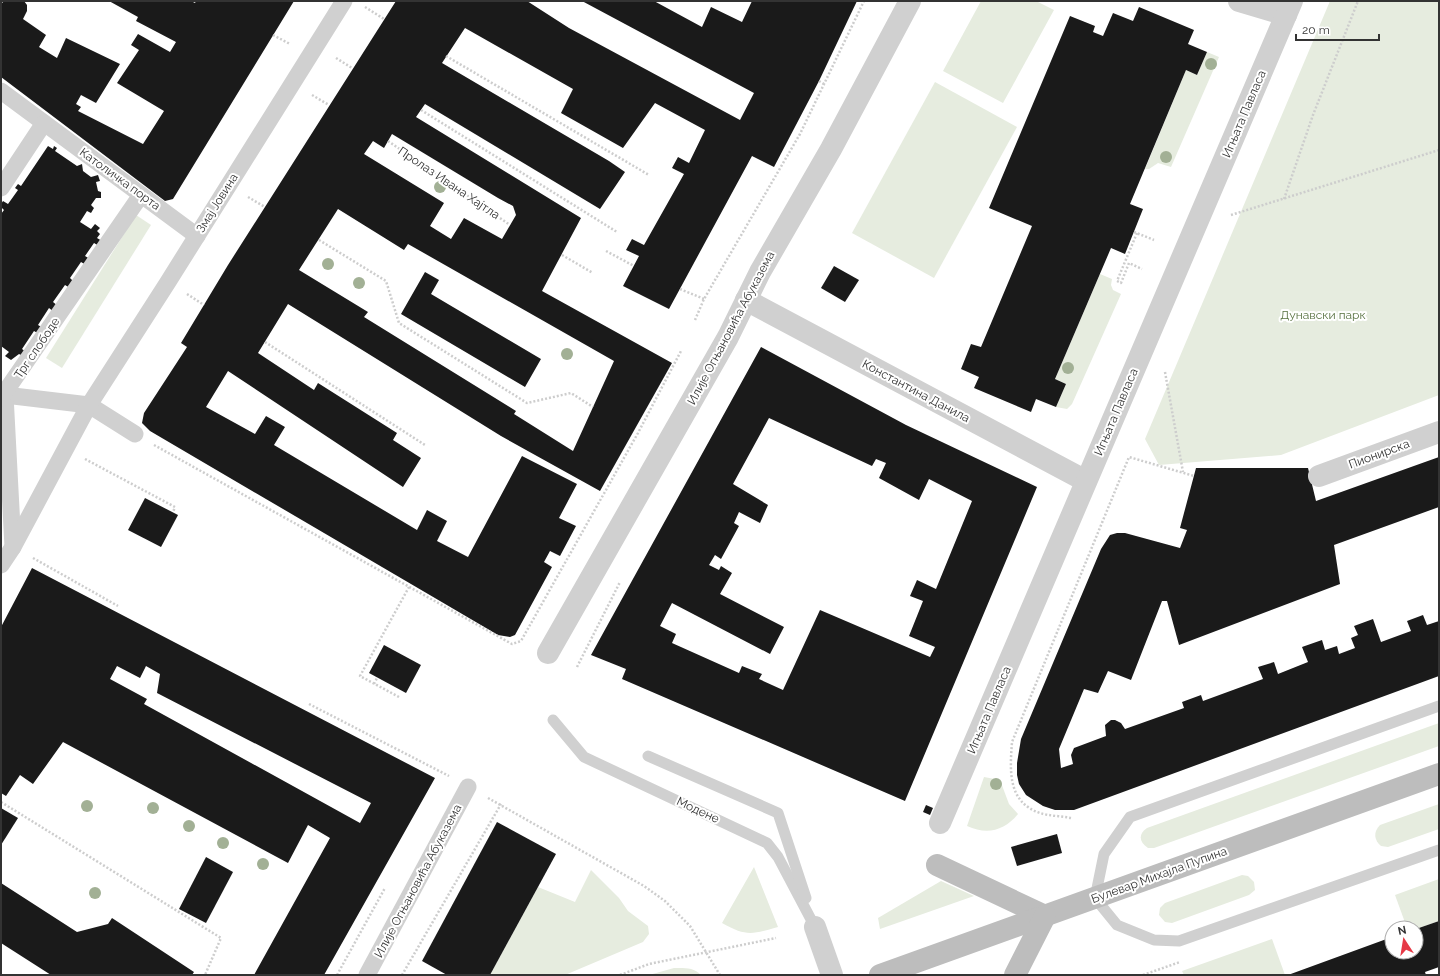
<svg xmlns="http://www.w3.org/2000/svg" width="1440" height="976" font-family="Raleway,sans-serif">
	<rect width="100%" height="100%" fill="#fff"/>
	<g fill="#e6ecdf">
		<polygon points="981,1 1036,1 1054,10 1003,103 943,71"/>
		<polygon points="1330,1 1439,1 1439,395 1281,455 1159,465 1145,439"/>
		<polygon points="1207,52 1219,57 1171,167 1158,163 1149,169 1145,169 1186,70 1197,75"/>
		<polygon points="935,82 1017,127 934,278 852,233"/>
		<polygon points="136,215 151,225 62,368 46,358"/>
		<polygon points="1100,274 1112,279 1111,285 1113,290 1121,294 1072,404 1067,409 1056,407 1066,384 1055,379"/>
		<path d="M1439,723v23l-285,102h-6c-9,-6 -10,-14 -1,-20z"/>
		<path d="M984,777l16,3 9,24 9,10c-14,17 -31,21 -51,12z"/>
		<path d="M1439,804v25l-51,18 -7,-1c-7,-6 -8,-14 -1,-21z"/>
		<path d="M754,867l24,60c-26,7 -31,10 -56,-4z"/>
		<polygon points="591,870 619,898 628,911 648,926 649,934 643,942 565,975 490,975 538,887 575,902"/>
		<polygon points="1242,875 1248,876 1254,882 1255,890 1249,895 1172,923 1165,922 1159,915 1160,908 1165,903"/>
		<polygon points="1439,879 1439,921 1416,929 1407,928 1395,895"/>
		<polygon points="941,881 974,896 880,929 878,918"/>
		<polygon points="1272,939 1285,975 1184,975 1182,971"/>
		<path d="M674,968c9,0 20,-1 27,7h-52z"/>
	</g>
	<g fill="#1a1a1a" fill-rule="evenodd">
		<polygon points="4,1 24,1 27,5 27,11 23,19 46,35 39,47 57,58 66,38 120,64 96,103 81,95 76,104 81,107 78,111 143,144 164,111 117,83 139,50 131,45 138,34 170,52 176,42 136,21 138,17 109,1 191,1 195,3 196,1 294,1 173,199 165,201 1,77 1,4"/>
		<path d="M396,1h131l42,27 171,92 14,-27 -172,-92h72l48,26 9,-20 31,15 10,-21h105l-38,80 -45,86 -22,-11 -83,153 -46,-23 16,-30 -13,-6 6,-11 12,6 40,-71 -12,-6 6,-11 11,6 16,-33 -50,-27 -32,45 -62,-35 12,-24 -108,-61 -23,35 167,98 16,11 -25,37 -175,-105 -9,13 165,101 -39,73 130,72 -72,128 -99,-55 -213,-132 -30,49 56,37 4,-7 79,50 -4,7 28,18 -18,29 -175,-116 -22,36 49,27 11,-18 19,11 -11,18 143,85 10,-20 20,11 -10,20 31,16 54,-101 55,28 -18,34 17,8 -16,30 -10,-5 -6,11 8,5 -37,68 -5,2 -12,-2 -348,-204 -8,-8 2,-10 43,-66 -6,-4 47,-78zM392,134l106,64 15,8 3,9 -14,24 -38,-21 -13,21 -21,-13 14,-23 -80,-49 9,-13 11,7zM338,209l66,41 4,-6 206,117 -41,90 -59,-37 2,-3 -152,-94 4,-5 -69,-42z"/>
		<polygon points="1139,7 1194,30 1188,44 1207,52 1197,75 1186,70 1130,204 1143,209 1125,254 1111,248 1055,379 1066,384 1056,407 1036,399 1031,412 974,388 979,377 961,369 971,344 981,347 1032,226 989,208 1070,16 1095,26 1093,32 1103,36 1113,13 1133,21"/>
		<polygon points="48,146 53,149 54,146 57,148 55,151 77,166 82,164 83,171 91,177 98,175 100,181 96,182 98,191 101,192 101,198 96,198 91,205 94,208 91,213 87,211 80,222 91,229 95,224 100,228 97,231 100,234 97,238 102,241 99,246 94,243 85,256 90,259 86,265 81,262 70,278 74,282 70,288 65,285 53,302 58,306 54,312 49,308 38,325 43,328 39,334 34,331 22,349 26,352 23,356 19,354 11,360 5,356 9,352 1,346 1,214 4,210 1,207 1,204 3,201 8,204 18,190 15,188 18,184 21,186"/>
		<polygon points="834,266 859,280 845,302 821,288"/>
		<polygon points="425,272 439,280 431,294 541,359 525,387 401,314"/>
		<path d="M761,347l145,78 131,62 -132,314 -283,-122 4,-10 -35,-14zM769,418l103,48 4,-7 10,4 -7,15 40,22 10,-21 43,22 -36,88 -19,-9 -7,16 13,5 -14,35 26,11 -5,10 -110,-47 -37,80 -24,-11 3,-5 -20,-8 -3,7 -67,-30 4,-9 -16,-8 12,-23 98,51 14,-27 -64,-33 12,-21 -11,-7 -2,4 -10,-5 6,-10 6,4 18,-33 -5,-3 5,-11 21,11 8,-18 -35,-21z"/>
		<polygon points="1439,457 1439,507 1334,545 1340,584 1179,645 1167,601 1162,601 1131,680 1108,671 1098,693 1084,689 1059,749 1061,768 1073,764 1071,755 1074,748 1106,736 1105,725 1111,720 1115,720 1121,723 1125,729 1184,708 1182,702 1201,695 1203,701 1263,679 1258,667 1274,662 1278,674 1308,662 1302,647 1322,640 1325,650 1337,646 1339,654 1355,648 1351,638 1358,635 1354,626 1373,619 1381,642 1411,631 1407,621 1423,615 1427,625 1439,621 1439,676 1074,810 1055,810 1043,806 1026,795 1019,784 1017,775 1017,763 1021,739 1101,549 1110,535 1117,533 1125,533 1180,548 1187,530 1180,528 1196,468 1308,468 1316,501"/>
		<polygon points="145,498 178,515 161,547 128,530"/>
		<path d="M32,568l403,210 -111,197h-70l76,-137 -22,-13 -20,38 -225,-121 -30,42 -13,-9 -14,21 -5,-3v-166zM117,666l23,12 6,-12 14,8 -3,19 214,110 -11,20 -216,-119 3,-5 -37,-20z"/>
		<polygon points="384,645 421,665 406,693 369,673"/>
		<polygon points="926,805 933,808 930,815 923,812"/>
		<polygon points="1,808 18,818 1,845"/>
		<polygon points="497,822 556,854 490,975 447,975 422,961"/>
		<polygon points="1057,834 1062,853 1017,866 1011,847"/>
		<polygon points="206,857 233,872 206,923 179,909"/>
		<polygon points="1,883 77,932 108,924 112,918 194,972 192,975 51,975 1,943"/>
		<polygon points="1439,921 1439,967 1425,972 1426,975 1288,975 1392,937 1392,952 1416,952 1416,929"/>
	</g>
	<g fill="none" stroke-linecap="round" stroke-linejoin="round">
		<g stroke="#cdcdcd" stroke-width="2.5" stroke-dasharray="2 2" stroke-linecap="butt">
			<polyline points="365,7 384,19"/>
			<polyline points="273,35 290,44"/>
			<polyline points="446,56 649,175"/>
			<polyline points="336,58 352,68"/>
			<polyline points="819,81 824,84"/>
			<polyline points="312,95 329,105"/>
			<polyline points="421,110 617,232"/>
			<polyline points="388,141 510,225"/>
			<polyline points="248,197 265,207"/>
			<polyline points="1284,199 1313,115 1358,1"/>
			<polyline points="1231,215 1439,150"/>
			<polyline points="1134,232 1154,240"/>
			<polyline points="1137,233 1117,281 1121,283 1129,263 1142,269"/>
			<polyline points="319,240 386,281 399,323 527,403 571,393 593,407"/>
			<polyline points="606,251 634,266"/>
			<polyline points="562,255 593,273"/>
			<polyline points="680,289 704,299"/>
			<polyline points="187,294 204,305"/>
			<polyline points="695,320 704,299 800,134 864,1"/>
			<polyline points="265,342 425,445"/>
			<polyline points="1165,372 1183,472"/>
			<polyline points="154,445 512,644 521,641 638,433 681,351"/>
			<polyline points="85,459 175,507 173,512"/>
			<polyline points="33,558 118,606"/>
			<polyline points="577,667 620,582"/>
			<polyline points="374,684 377,678"/>
			<polyline points="399,697 360,676 409,587"/>
			<polyline points="309,704 449,776"/>
			<polyline points="488,798 644,886 665,901 690,926 720,975"/>
			<polyline points="1,802 221,938 205,975"/>
			<path d="M1071,818c-10,-2 -22,-2 -31,-5 -33,-11 -30,-43 -28,-71l117,-285 65,19"/>
			<polyline points="337,975 385,888"/>
			<polyline points="402,975 501,804"/>
			<polyline points="620,975 649,964 776,938"/>
			<polyline points="1143,975 1180,962"/>
		</g>
		<g stroke="#d0d0d0" stroke-width="11">
			<polyline points="1439,706 1130,817 1104,854 1095,898 1117,925 1154,940 1179,941 1439,850"/>
			<polyline points="553,720 584,757 767,843 778,857 815,927"/>
			<polyline points="648,756 778,813 806,898"/>
		</g>
		<g stroke="#d0d0d0" stroke-width="17">
			<polyline points="1,91 197,236"/>
			<polyline points="1,188 44,123"/>
			<polyline points="1,393 5,395 89,405 135,434"/>
			<polyline points="5,395 13,547"/>
			<polyline points="1,398 141,195"/>
			<polyline points="1,565 13,547 89,405 168,282 344,1"/>
			<polyline points="367,975 468,787"/>
		</g>
		<g stroke="#d0d0d0" stroke-width="22">
			<polyline points="1239,1 1286,15"/>
			<polyline points="746,300 1086,481"/>
			<polyline points="1319,476 1439,432"/>
			<polyline points="548,653 728,337 760,272 831,149 910,1"/>
			<polyline points="940,823 1292,1"/>
			<polyline points="815,927 832,975"/>
		</g>
		<g stroke="#bdbdbd" stroke-width="22">
			<polyline points="937,865 1045,916"/>
			<polyline points="880,975 1439,774"/>
			<polyline points="1015,975 1045,916"/>
		</g>
	</g>
	<g fill="#a2b095">
		<circle cx="1211" cy="64" r="6"/>
		<circle cx="1166" cy="157" r="6"/>
		<circle cx="440" cy="187" r="6"/>
		<circle cx="328" cy="264" r="6"/>
		<circle cx="359" cy="283" r="6"/>
		<circle cx="567" cy="354" r="6"/>
		<circle cx="1068" cy="368" r="6"/>
		<circle cx="996" cy="784" r="6"/>
		<circle cx="87" cy="806" r="6"/>
		<circle cx="153" cy="808" r="6"/>
		<circle cx="189" cy="826" r="6"/>
		<circle cx="223" cy="843" r="6"/>
		<circle cx="263" cy="864" r="6"/>
		<circle cx="95" cy="893" r="6"/>
	</g>
	<g text-anchor="middle" stroke-width="4" stroke-linejoin="round" paint-order="stroke">
		<g font-size="12" fill="#333" stroke="#fff">
			<text transform="translate(1244 114) rotate(-67)" y="4">Игњата Павласа</text>
			<text transform="translate(120 179) rotate(36)" y="4">Католичка порта</text>
			<text transform="translate(449 183) rotate(34)" y="4">Пролаз Ивана Хајтла</text>
			<text transform="translate(217 203) rotate(-58)" y="4">Змај Јовина</text>
			<text transform="translate(731 328) rotate(-62)" y="4">Илије Огњановића Абуказема</text>
			<text transform="translate(37 348) rotate(-56)" y="4">Трг слободе</text>
			<text transform="translate(916 391) rotate(28)" y="4">Константина Данила</text>
			<text transform="translate(1116 412) rotate(-67)" y="4">Игњата Павласа</text>
			<text transform="translate(1379 454) rotate(-20)" y="4">Пионирска</text>
			<text transform="translate(989 710) rotate(-67)" y="4">Игњата Павласа</text>
			<text transform="translate(698 810) rotate(25)" y="4">Модене</text>
			<text transform="translate(1159 875) rotate(-20)" y="4">Булевар Михајла Пупина</text>
			<text transform="translate(418 881) rotate(-62)" y="4">Илије Огњановића Абуказема</text>
		</g>
		<g font-size="12" fill="#56703f" stroke="#fff">
			<text x="1323" y="319">Дунавски парк</text>
		</g>
	</g>
	<rect width="1440" height="976" fill="none" stroke="#333333" stroke-width="4"/>
	<g transform="translate(1404 940) rotate(348)"><circle r="19" fill="#ffffff" stroke="#adadad"/>
	<path d="M0-3L7 15L0 10L-7 15Z" fill="#e63946"/>
	<text y="-6" font-size="11" font-weight="bold" text-anchor="middle" fill="#333333">N</text>
	</g>
	<path d="M1296 34v6h83v-6" fill="none" stroke="#333333" stroke-width="2"/>
	<text x="1302" y="34" font-size="12" fill="#333333" stroke="#ffffff" stroke-width="3" paint-order="stroke">20 m</text>
</svg>
